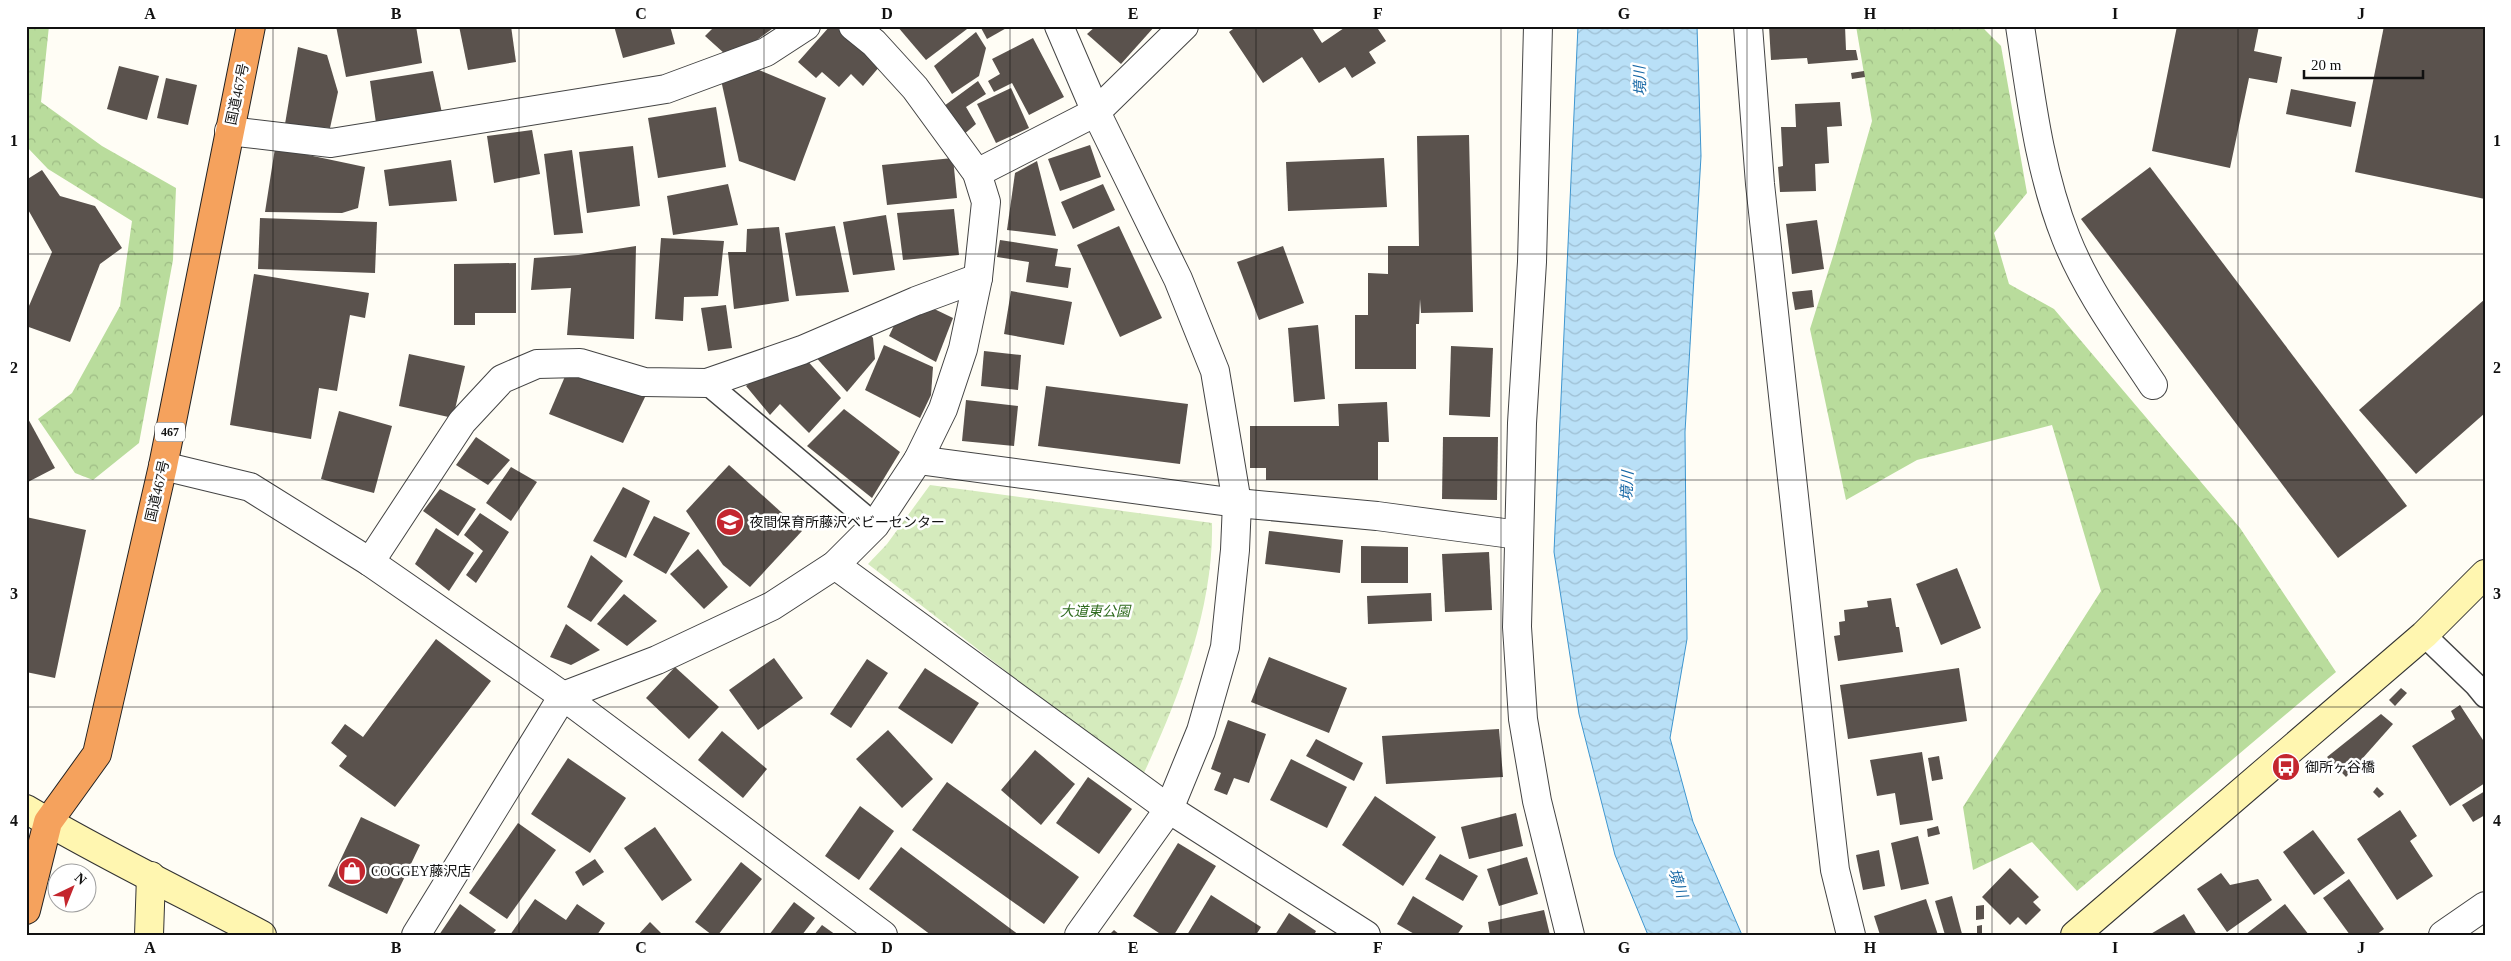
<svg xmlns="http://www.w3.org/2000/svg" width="2511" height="961" font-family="'Times New Roman','Noto Sans JP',serif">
	<defs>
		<pattern id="forest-crowns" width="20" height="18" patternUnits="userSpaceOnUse" patternTransform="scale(1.25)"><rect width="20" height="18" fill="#b9dc9c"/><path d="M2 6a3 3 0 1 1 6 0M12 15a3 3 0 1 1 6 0" fill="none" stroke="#9ebc85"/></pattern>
		<pattern id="park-crowns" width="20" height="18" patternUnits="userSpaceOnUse" patternTransform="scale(1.25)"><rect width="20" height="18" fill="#d5ebbd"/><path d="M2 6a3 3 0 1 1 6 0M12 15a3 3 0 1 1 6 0" fill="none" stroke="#b6c8a1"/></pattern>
		<pattern id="water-waves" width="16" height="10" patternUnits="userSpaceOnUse" patternTransform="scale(1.25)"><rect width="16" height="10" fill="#b9e0f7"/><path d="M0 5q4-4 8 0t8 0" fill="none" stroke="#9ebfd3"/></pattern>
	</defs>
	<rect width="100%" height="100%" fill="#fffdf5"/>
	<g fill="url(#forest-crowns)">
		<polygon points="26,26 49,26 41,102 102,146 176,188 173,260 139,443 93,480 75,473 38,419 72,393 120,306 132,221 48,169 26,146"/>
		<polygon points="1856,26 1981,26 2001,46 2027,193 1994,233 2009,284 2054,309 2240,528 2336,672 2077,891 2032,842 1973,870 1963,807 2101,591 2052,425 1917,460 1846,500 1810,329 1835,250 1872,121"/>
	</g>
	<path fill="url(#park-crowns)" d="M930,485l282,38c2,85 -34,178 -70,254l-274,-213 19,-20z"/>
	<polygon fill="url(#water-waves)" stroke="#3f96cf" points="1578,26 1697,26 1701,156 1685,432 1687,639 1670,738 1693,822 1742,935 1648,935 1615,855 1579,714 1554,552"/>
	<g fill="#5a524d">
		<polygon points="336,26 416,26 422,63 346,77"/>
		<polygon points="459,26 511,26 516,62 468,70"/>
		<polygon points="614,26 670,26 675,44 623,58"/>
		<polygon points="715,26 776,26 753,43 725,54 705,36"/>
		<polygon points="830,26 835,26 880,66 863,86 851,74 839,87 822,72 816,78 798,62"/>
		<polygon points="897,26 971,26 926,60"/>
		<polygon points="980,26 1010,26 987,39"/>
		<polygon points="1096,26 1155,26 1121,64 1087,34"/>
		<polygon points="1237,26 1311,26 1322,43 1347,26 1376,26 1386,41 1369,52 1376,63 1352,78 1345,67 1319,83 1302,57 1263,83 1229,32"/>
		<polygon points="1769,26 1845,26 1846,50 1856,50 1858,60 1808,64 1807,58 1771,60"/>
		<polygon points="2177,26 2259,26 2254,51 2282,57 2277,83 2249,78 2230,168 2152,151"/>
		<polygon points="2384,26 2485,26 2485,199 2355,172"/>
		<polygon points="976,32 986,48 979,76 952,94 934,66"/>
		<polygon points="1033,38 1064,97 1029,115 1012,83 994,92 988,81 1000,74 992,59"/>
		<polygon points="298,47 327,55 338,92 330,128 285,124"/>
		<polygon points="119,66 159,76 147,120 107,109"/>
		<polygon points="759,70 826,98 795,181 739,161 721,80"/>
		<polygon points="433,71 442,113 376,123 370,81"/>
		<polygon points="1864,71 1865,77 1852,79 1851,73"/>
		<polygon points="166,78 197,85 188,125 157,118"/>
		<polygon points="978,81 986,94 966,107 976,124 963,135 944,106"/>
		<polygon points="1011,88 1029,128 996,143 977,104"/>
		<polygon points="2291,89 2356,102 2351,127 2286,114"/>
		<polygon points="1840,102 1842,126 1827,127 1829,163 1815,164 1816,191 1780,192 1778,167 1783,166 1781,127 1796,127 1795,104"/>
		<polygon points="716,107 726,167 658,178 648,118"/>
		<polygon points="532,130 540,174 494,183 487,136"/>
		<polygon points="1469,135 1473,312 1421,313 1420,299 1419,324 1416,324 1416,369 1355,369 1355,315 1368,315 1368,273 1388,274 1388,246 1419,246 1417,136"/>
		<polygon points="1090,145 1101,177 1060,191 1048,159"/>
		<polygon points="633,146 640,206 587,213 579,152"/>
		<polygon points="275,148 365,167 358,208 342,213 265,212"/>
		<polygon points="572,150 583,233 554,235 544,154"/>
		<polygon points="953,158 957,198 887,205 882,165"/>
		<polygon points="1384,158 1387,207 1288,211 1286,162"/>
		<polygon points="451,160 457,201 389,206 384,170"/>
		<polygon points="1037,161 1056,236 1007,230 1015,173"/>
		<polygon points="2150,167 2407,506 2338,558 2081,219"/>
		<polygon points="42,170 60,196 95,206 122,248 100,264 70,342 26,326 26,313 52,252 26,206 26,180"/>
		<polygon points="728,184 738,225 673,235 667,196"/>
		<polygon points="1103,184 1115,210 1073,229 1061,202"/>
		<polygon points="954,209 959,255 903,260 897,213"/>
		<polygon points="886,215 895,270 853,275 843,222"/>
		<polygon points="260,218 377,222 375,273 258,269"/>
		<polygon points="1817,220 1824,269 1792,274 1786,224"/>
		<polygon points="835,226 849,292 796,296 785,233"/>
		<polygon points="1119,226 1162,318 1120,337 1077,245"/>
		<polygon points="779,227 789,301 734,309 728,252 746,252 747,229"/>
		<polygon points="661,238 724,241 718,296 684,297 683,321 655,319"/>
		<polygon points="1000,240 1058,249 1055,266 1071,268 1068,288 1026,282 1029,262 997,257"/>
		<polygon points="636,246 634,339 567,335 571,288 531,290 534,258 578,255"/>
		<polygon points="1283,246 1304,303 1259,320 1237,262"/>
		<polygon points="516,263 516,313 475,313 475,325 454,325 454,264"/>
		<polygon points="254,274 369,293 365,318 350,315 337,391 319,388 311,439 230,425"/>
		<polygon points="1812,290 1814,307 1795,310 1792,292"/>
		<polygon points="1011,291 1072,302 1064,345 1004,334"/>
		<polygon points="2485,299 2485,413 2416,474 2359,410"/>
		<polygon points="726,305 732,348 708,351 701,308"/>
		<polygon points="926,305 953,318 936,362 889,336 899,315"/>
		<polygon points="1318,325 1325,399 1294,402 1288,328"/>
		<polygon points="866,328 873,338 875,359 847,392 813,354"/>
		<polygon points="884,345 933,367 931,395 920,418 865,390"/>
		<polygon points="1451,346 1493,348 1490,417 1449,415"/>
		<polygon points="984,351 1021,355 1018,390 981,386"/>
		<polygon points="409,354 465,366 453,418 399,406"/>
		<polygon points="804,357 841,398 809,433 780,404 770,415 746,386 771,366"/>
		<polygon points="569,367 646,395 623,443 549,414"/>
		<polygon points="1046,386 1188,404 1180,464 1038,446"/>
		<polygon points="966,400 1018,406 1014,446 962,441"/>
		<polygon points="1387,402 1389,442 1378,442 1378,480 1266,480 1266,468 1250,468 1250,426 1339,426 1338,404"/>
		<polygon points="844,409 900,452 872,498 807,446"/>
		<polygon points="339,411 392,426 374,493 321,479"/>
		<polygon points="26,415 55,468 26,483"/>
		<polygon points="476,437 510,460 488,485 456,465"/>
		<polygon points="1443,437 1498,437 1497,500 1442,499"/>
		<polygon points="729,465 802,531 750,587 723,565 686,511"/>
		<polygon points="511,467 537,482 511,521 486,503"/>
		<polygon points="623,487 650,501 626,558 593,541"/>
		<polygon points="440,489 476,509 458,536 423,511"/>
		<polygon points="480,513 509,532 476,583 466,575 483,551 464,535"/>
		<polygon points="654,516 690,533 666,574 633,555"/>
		<polygon points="26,517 86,530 55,678 26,672"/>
		<polygon points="436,528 474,553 449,591 415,564"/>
		<polygon points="1269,531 1343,540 1340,573 1265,564"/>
		<polygon points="1361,546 1408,547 1408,583 1361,583"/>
		<polygon points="698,549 728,587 704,609 670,574"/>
		<polygon points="1489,552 1492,610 1445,612 1442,554"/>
		<polygon points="591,555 623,581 591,622 567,607"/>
		<polygon points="1957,568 1981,628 1941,645 1916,584"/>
		<polygon points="1431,593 1432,621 1368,624 1367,596"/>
		<polygon points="624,594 657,621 627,646 597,624"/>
		<polygon points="1891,598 1896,627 1899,627 1903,652 1838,661 1834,636 1840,635 1839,622 1845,621 1844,610 1868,607 1867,601"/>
		<polygon points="566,624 600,650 571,665 550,657"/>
		<polygon points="436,639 491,681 395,807 339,766 347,756 331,743 345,724 363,737"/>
		<polygon points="1269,657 1347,688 1329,733 1251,702"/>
		<polygon points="774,658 803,698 758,730 729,690"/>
		<polygon points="867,659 888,673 851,728 830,714"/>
		<polygon points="675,667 719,707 689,739 646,698"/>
		<polygon points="925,668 979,703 952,744 898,708"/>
		<polygon points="1959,668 1967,721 1848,739 1840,685"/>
		<polygon points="2401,688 2407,693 2395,706 2389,700"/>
		<polygon points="2460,705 2485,743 2485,783 2450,806 2412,746 2455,719 2451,711"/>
		<polygon points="2381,714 2393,724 2346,777 2327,757"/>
		<polygon points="1228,720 1266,734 1249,783 1234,778 1227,795 1214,790 1221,773 1211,769"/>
		<polygon points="1499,729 1503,777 1386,784 1382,736"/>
		<polygon points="888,730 933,779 902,808 856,759"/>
		<polygon points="722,731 767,769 743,798 698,760"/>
		<polygon points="1316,739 1363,763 1354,781 1306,756"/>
		<polygon points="1035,750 1075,784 1041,825 1001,790"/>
		<polygon points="1922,752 1933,820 1900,825 1895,793 1877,796 1870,760"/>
		<polygon points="1939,756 1943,779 1932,781 1928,758"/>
		<polygon points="568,758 626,798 590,853 531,814"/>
		<polygon points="1291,759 1347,787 1327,828 1270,800"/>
		<polygon points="1088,777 1132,809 1099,854 1056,823"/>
		<polygon points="947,782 1079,877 1044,924 912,830"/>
		<polygon points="2377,787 2384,794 2379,798 2373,792"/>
		<polygon points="2485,791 2485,815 2473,822 2462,805"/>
		<polygon points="1375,796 1436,837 1403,886 1342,845"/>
		<polygon points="860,806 894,831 859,880 825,856"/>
		<polygon points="2400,810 2417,836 2410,841 2433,876 2397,900 2357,839"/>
		<polygon points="1516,813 1523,846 1469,859 1461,827"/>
		<polygon points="361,817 420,845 387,914 328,886"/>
		<polygon points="518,823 556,850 507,919 469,893"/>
		<polygon points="1938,826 1940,834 1928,837 1927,829"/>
		<polygon points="655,827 692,880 662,901 624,848"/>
		<polygon points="2313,830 2345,873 2314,895 2283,852"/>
		<polygon points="1918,836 1929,884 1901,890 1891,843"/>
		<polygon points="1178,843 1216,866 1174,935 1162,935 1133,916"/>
		<polygon points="901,847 1019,935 931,935 869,889"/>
		<polygon points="1879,850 1885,886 1863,890 1856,855"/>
		<polygon points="1440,854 1478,876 1463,901 1425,879"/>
		<polygon points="1527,857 1538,894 1499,906 1487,869"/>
		<polygon points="595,859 604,872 583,886 575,872"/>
		<polygon points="741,862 762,879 718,935 712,935 695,922"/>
		<polygon points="2010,868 2039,897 2033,902 2041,910 2026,925 2018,917 2010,925 1982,897"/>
		<polygon points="2221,873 2230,885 2258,879 2272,900 2227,932 2197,889"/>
		<polygon points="2349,879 2384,929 2376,935 2350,935 2323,898"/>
		<polygon points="1211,895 1261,927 1256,935 1187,935"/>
		<polygon points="1413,896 1463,926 1457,935 1416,935 1397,924"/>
		<polygon points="1952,896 1962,934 1945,935 1935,901"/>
		<polygon points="535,899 566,920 577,904 605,923 597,935 510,935"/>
		<polygon points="1926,899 1938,935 1880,935 1874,916"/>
		<polygon points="794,902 815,918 802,935 769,935"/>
		<polygon points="460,904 496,930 492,935 439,935"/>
		<polygon points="2285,904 2309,935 2247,935 2246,934"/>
		<polygon points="1984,905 1984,919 1976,920 1976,906"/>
		<polygon points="1544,910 1550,935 1490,935 1488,922"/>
		<polygon points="1289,913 1316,931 1314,935 1275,935"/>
		<polygon points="2184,914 2197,935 2149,935"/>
		<polygon points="650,922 663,935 638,935"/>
		<polygon points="822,925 836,935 814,935"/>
		<polygon points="1982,925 1982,934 1977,934 1977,926"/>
		<polygon points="1114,930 1120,935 1109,935"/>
	</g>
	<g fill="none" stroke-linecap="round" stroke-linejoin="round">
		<defs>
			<g id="lane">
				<polyline points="707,383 875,525"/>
				<polyline points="2424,635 2476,685 2485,696"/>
			</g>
			<g id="street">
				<polyline points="1059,26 1096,112 1178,279 1215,371 1237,503 1235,550 1225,647 1201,731 1169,809 1079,935"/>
				<polyline points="1538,26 1532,262 1522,423 1517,627 1523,719 1537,801 1570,935"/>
				<polyline points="1748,26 1760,184 1829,818 1835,870 1851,935"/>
				<path d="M2020,26c11,72 19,144 46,212 21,53 56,100 87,147"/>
				<polyline points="229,131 331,143 666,89 766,52 806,26"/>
				<polyline points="977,173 1096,112 1184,26"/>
				<polyline points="918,460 1237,503 1377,516 1519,535"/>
				<polyline points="163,466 250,487 370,562 563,696 883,935"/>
				<polyline points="370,562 462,422 502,379 537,364 580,363 644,382 707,383 802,350 916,301 978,278"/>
				<polyline points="835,565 1169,809 1366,935"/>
				<polyline points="416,935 563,696 657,660 772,606 835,565 875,525 918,460 943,409 963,349 978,278 986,202 977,173 915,88 874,43 853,26"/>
				<polyline points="2443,935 2485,906"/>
			</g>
			<g id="secondary">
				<path d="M26,809c77,46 157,84 236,126"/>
				<polyline points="149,935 151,876"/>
				<polyline points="2075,935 2424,635 2485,574"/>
			</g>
			<polyline id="highway" points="26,910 48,822 97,754 163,466 251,26"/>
		</defs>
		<use href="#lane" stroke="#444" stroke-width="25"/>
		<use href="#street" stroke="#444" stroke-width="30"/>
		<use href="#secondary" stroke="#333" stroke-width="30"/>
		<use href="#highway" stroke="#222" stroke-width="30"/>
		<use href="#lane" stroke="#fff" stroke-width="22"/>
		<use href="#street" stroke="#fff" stroke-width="28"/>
		<use href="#secondary" stroke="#fff6b0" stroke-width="28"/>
		<use href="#highway" stroke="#f5a25d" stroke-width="28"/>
	</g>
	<path fill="none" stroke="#111" stroke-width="1" stroke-opacity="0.55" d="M273,26v909M519,26v909M764,26v909M1010,26v909M1256,26v909M1501,26v909M1747,26v909M1992,26v909M2238,26v909M26,254h2459M26,480h2459M26,707h2459"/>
	<defs>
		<symbol id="school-disc" viewBox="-11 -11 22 22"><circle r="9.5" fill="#c4262e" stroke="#fff"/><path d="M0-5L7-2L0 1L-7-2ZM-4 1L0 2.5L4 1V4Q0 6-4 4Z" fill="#fff"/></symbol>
		<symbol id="bus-disc" viewBox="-11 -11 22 22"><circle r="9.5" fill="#c4262e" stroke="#fff"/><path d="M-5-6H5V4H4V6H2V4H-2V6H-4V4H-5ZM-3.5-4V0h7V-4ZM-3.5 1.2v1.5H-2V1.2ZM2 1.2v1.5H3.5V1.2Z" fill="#fff"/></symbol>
		<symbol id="shop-disc" viewBox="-11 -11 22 22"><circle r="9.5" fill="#c4262e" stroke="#fff"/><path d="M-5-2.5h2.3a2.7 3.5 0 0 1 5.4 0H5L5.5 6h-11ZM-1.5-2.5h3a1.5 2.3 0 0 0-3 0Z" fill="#fff"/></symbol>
	</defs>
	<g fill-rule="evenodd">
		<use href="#school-disc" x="714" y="506" width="32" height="32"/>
		<use href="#bus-disc" x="2270" y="751" width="32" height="32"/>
		<use href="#shop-disc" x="336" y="855" width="32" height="32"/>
	</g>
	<g text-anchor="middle" stroke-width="5" stroke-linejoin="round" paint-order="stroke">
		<rect fill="#fff" stroke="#585858" stroke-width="1" x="155" y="422.5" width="30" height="19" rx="4"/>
		<g font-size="12" font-weight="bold" fill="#111">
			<text x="170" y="436">467</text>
		</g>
		<g font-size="14" fill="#111" stroke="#fff">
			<text transform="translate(237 94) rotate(-78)" y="5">国道467号</text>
			<text transform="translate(157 491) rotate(-77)" y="5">国道467号</text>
		</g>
		<g font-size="14" fill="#111" stroke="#fff" text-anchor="start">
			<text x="749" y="527">夜間保育所藤沢ベビーセンター</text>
			<text x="2305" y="772">御所ヶ谷橋</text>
			<text x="371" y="876">COGGEY藤沢店</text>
		</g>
		<g font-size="14" font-style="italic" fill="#2f6b1f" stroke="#fff">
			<text x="1095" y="616">大道東公園</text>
		</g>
		<g font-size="15" font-style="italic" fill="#1768a6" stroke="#fff">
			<text transform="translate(1640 81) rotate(-92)" y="5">境川</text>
			<text transform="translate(1627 486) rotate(-87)" y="5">境川</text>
			<text transform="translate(1678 883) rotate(72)" y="5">境川</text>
		</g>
	</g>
	<rect width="2511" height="961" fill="none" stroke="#ffffff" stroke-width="55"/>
	<g transform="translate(72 888) rotate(43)"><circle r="24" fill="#ffffff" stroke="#a0a0a0"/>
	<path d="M0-4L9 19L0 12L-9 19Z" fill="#c4262e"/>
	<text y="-8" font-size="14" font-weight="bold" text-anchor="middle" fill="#111111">N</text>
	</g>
	<path d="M2304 70v8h119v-8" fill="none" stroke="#111111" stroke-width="2.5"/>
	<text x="2311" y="70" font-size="15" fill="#111111" stroke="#ffffff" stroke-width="4" paint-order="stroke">20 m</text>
	<rect x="28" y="28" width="2456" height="906" fill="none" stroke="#111" stroke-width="2"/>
	<g font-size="16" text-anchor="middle" font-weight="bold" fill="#111">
		<text x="150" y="19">A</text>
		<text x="396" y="19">B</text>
		<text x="641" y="19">C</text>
		<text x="887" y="19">D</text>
		<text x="1133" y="19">E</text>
		<text x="1378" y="19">F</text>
		<text x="1624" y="19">G</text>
		<text x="1870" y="19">H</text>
		<text x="2115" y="19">I</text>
		<text x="2361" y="19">J</text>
		<text x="14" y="146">1</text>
		<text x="2497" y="146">1</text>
		<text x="14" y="373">2</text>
		<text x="2497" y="373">2</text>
		<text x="14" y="599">3</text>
		<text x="2497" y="599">3</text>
		<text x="14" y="826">4</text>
		<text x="2497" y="826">4</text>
		<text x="150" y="953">A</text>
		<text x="396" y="953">B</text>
		<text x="641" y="953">C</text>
		<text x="887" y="953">D</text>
		<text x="1133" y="953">E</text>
		<text x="1378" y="953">F</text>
		<text x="1624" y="953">G</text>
		<text x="1870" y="953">H</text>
		<text x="2115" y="953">I</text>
		<text x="2361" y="953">J</text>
	</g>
</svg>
